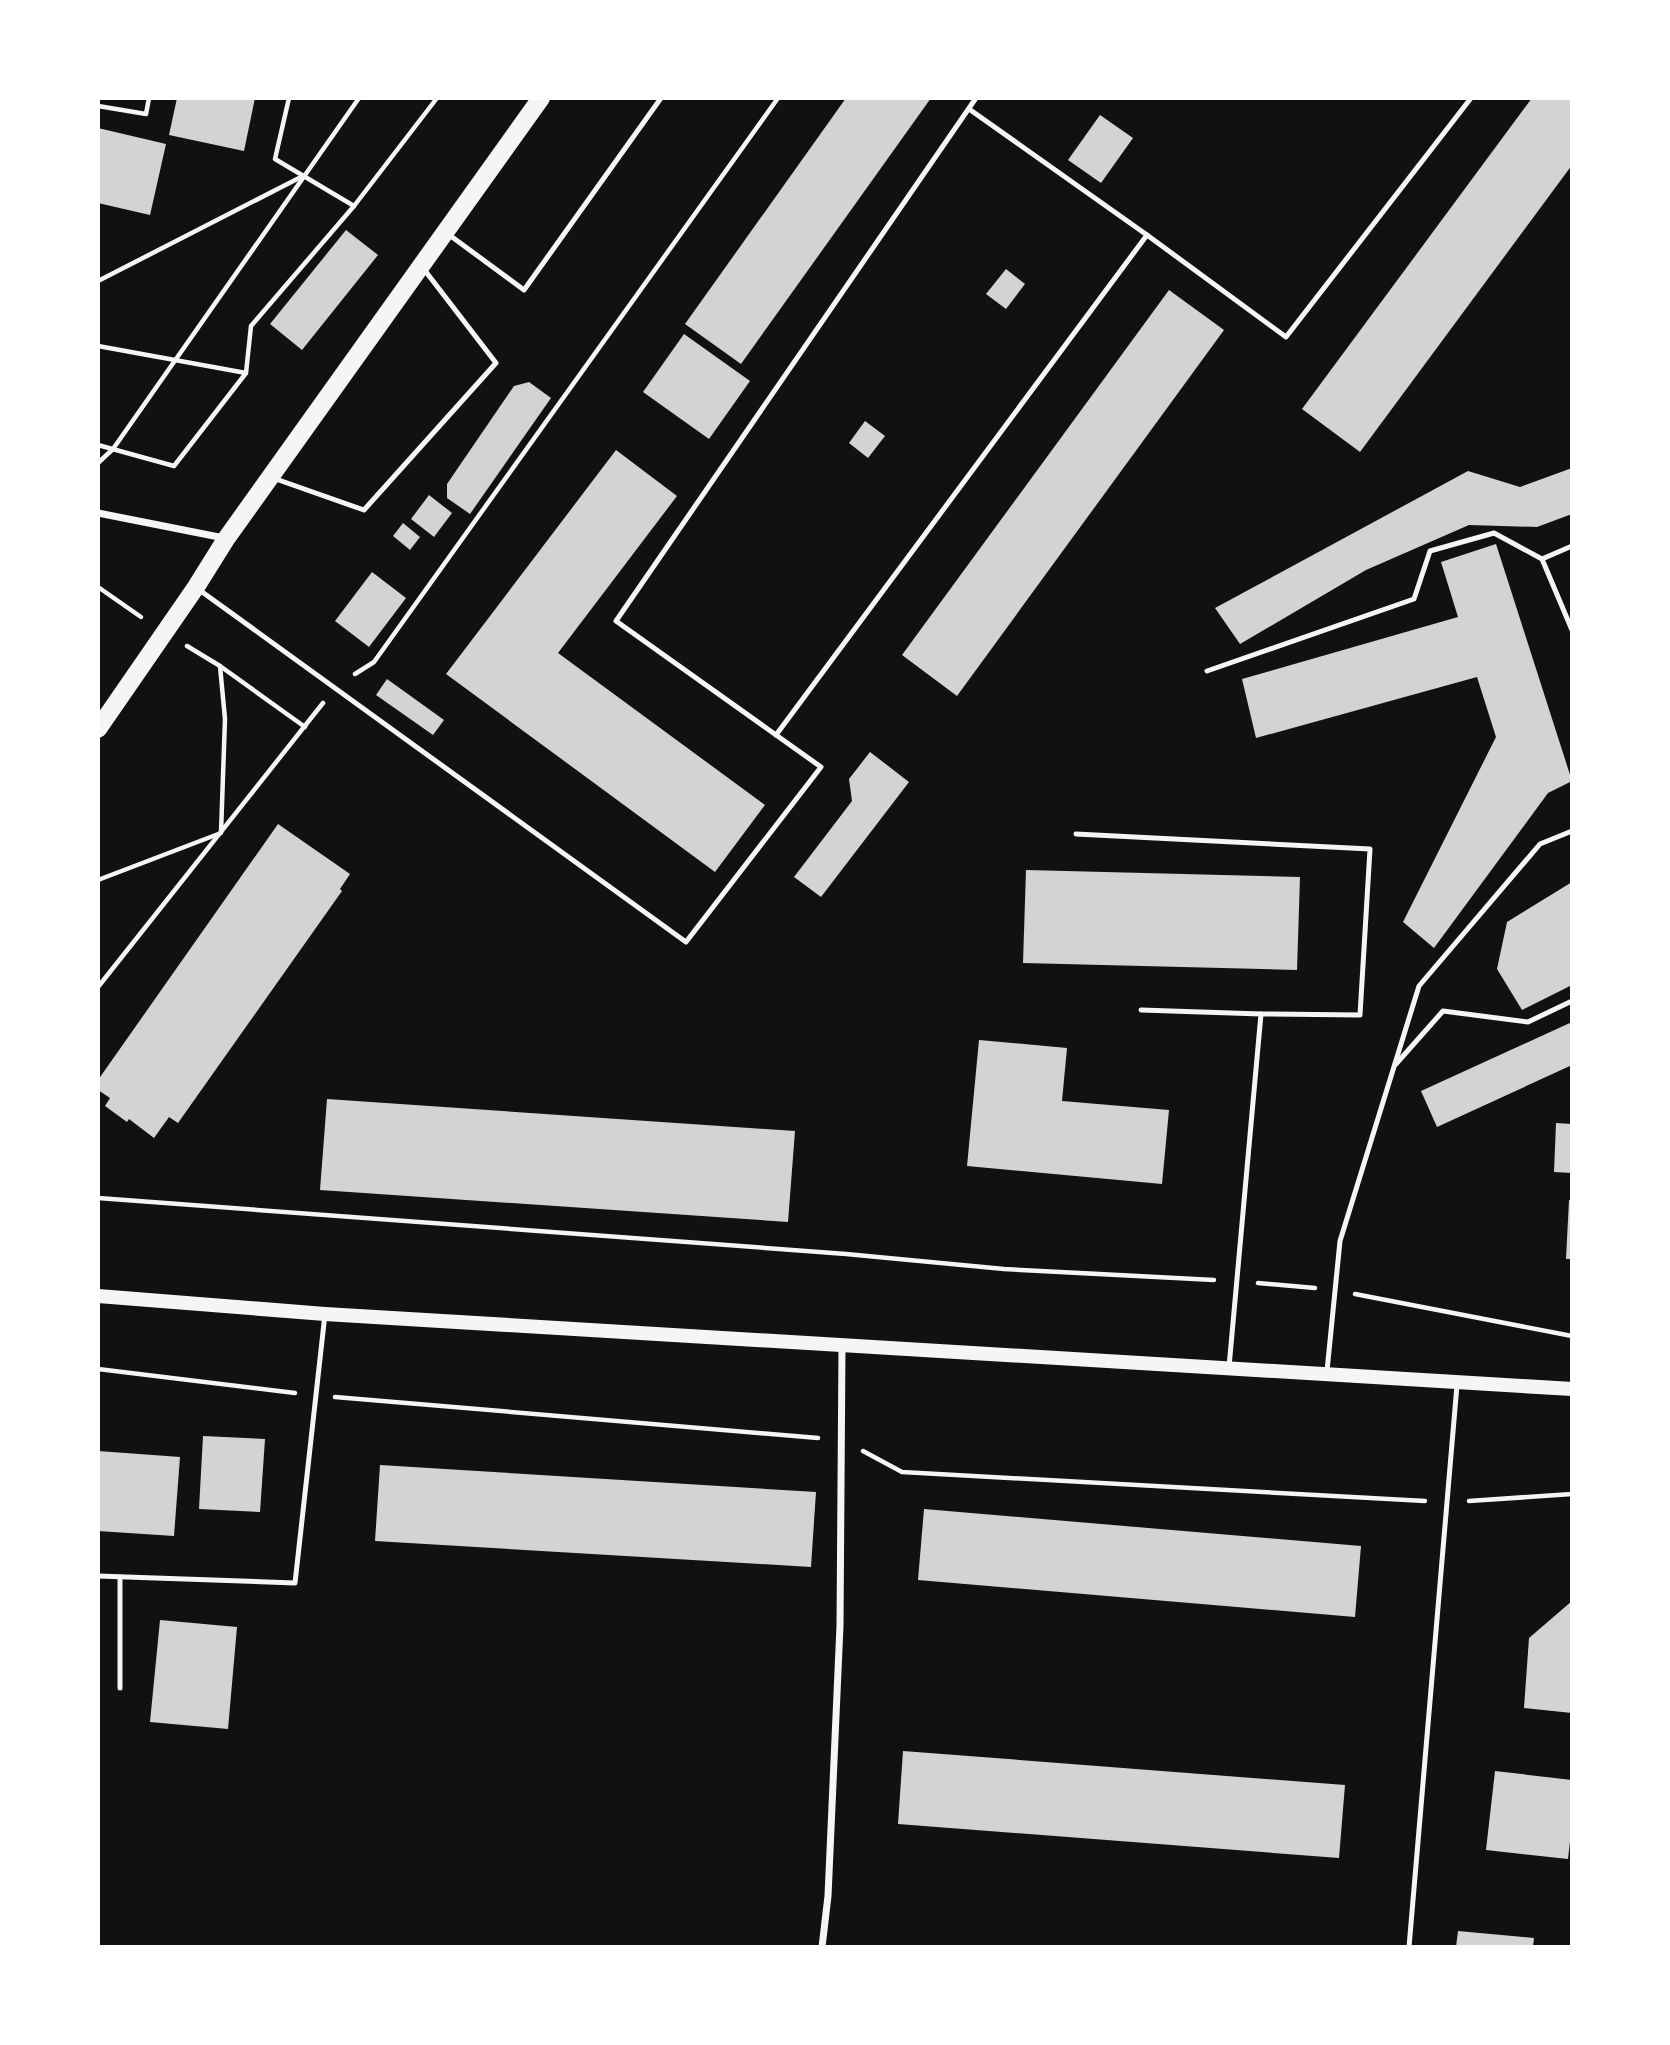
<svg xmlns="http://www.w3.org/2000/svg" width="1670" height="2045" font-family="'Nunito Sans',sans-serif">
	<rect width="100%" height="100%" fill="#111"/>
	<g fill="#d3d3d3">
		<polygon points="177,98 255,98 244,151 169,135"/>
		<polygon points="846,98 931,98 741,364 685,324"/>
		<polygon points="1532,98 1572,98 1572,165 1360,452 1302,409"/>
		<polygon points="1100,115 1133,138 1101,183 1068,160"/>
		<polygon points="98,128 166,144 150,215 98,203"/>
		<polygon points="346,230 378,255 302,350 270,324"/>
		<polygon points="1006,269 1025,284 1006,309 986,294"/>
		<polygon points="1169,290 1224,330 957,696 902,655"/>
		<polygon points="684,334 750,381 709,439 643,392"/>
		<polygon points="529,382 551,398 470,514 447,498 447,484 514,386"/>
		<polygon points="865,421 885,436 868,458 849,443"/>
		<polygon points="616,450 677,496 558,653 765,805 715,872 446,674"/>
		<polygon points="1572,468 1572,514 1537,527 1469,525 1366,570 1240,644 1215,608 1468,471 1520,487"/>
		<polygon points="429,495 452,513 434,537 411,519"/>
		<polygon points="403,523 420,537 410,550 393,536"/>
		<polygon points="1496,544 1572,781 1548,793 1434,948 1403,922 1496,737 1477,677 1256,738 1242,679 1458,617 1441,562"/>
		<polygon points="372,572 406,598 369,647 335,621"/>
		<polygon points="387,679 444,720 433,735 376,695"/>
		<polygon points="870,752 909,782 821,897 794,877 852,801 849,779"/>
		<polygon points="278,824 350,874 340,889 342,891 178,1123 169,1117 154,1138 129,1119 127,1122 105,1106 110,1098 98,1090 98,1080"/>
		<polygon points="1026,870 1300,877 1297,970 1023,963"/>
		<polygon points="1572,882 1572,985 1522,1010 1497,969 1507,922"/>
		<polygon points="1572,1022 1572,1065 1437,1127 1421,1091"/>
		<polygon points="979,1040 1067,1048 1062,1101 1169,1110 1162,1184 967,1166"/>
		<polygon points="327,1099 795,1131 788,1222 320,1190"/>
		<polygon points="1556,1123 1572,1124 1572,1173 1554,1172"/>
		<polygon points="1569,1200 1572,1200 1572,1259 1566,1259"/>
		<polygon points="203,1436 265,1439 260,1512 199,1509"/>
		<polygon points="98,1451 180,1457 174,1536 98,1531"/>
		<polygon points="380,1465 816,1492 811,1567 375,1541"/>
		<polygon points="924,1509 1361,1546 1355,1617 918,1580"/>
		<polygon points="1572,1601 1572,1713 1524,1708 1529,1638"/>
		<polygon points="160,1620 237,1627 228,1729 150,1722"/>
		<polygon points="903,1751 1345,1785 1339,1858 898,1824"/>
		<polygon points="1495,1771 1572,1780 1572,1824 1568,1859 1486,1850"/>
		<polygon points="1458,1931 1534,1938 1533,1947 1456,1947"/>
	</g>
	<g fill="none" stroke-linecap="round" stroke-linejoin="round">
		<g stroke="#f5f5f5" stroke-width="4.5">
			<polyline points="289,98 275,159 354,206"/>
			<polyline points="98,106 146,114 149,98"/>
			<polyline points="98,281 303,176"/>
			<polyline points="98,346 246,373"/>
			<polyline points="98,445 174,466 246,373 251,326 354,206 437,98"/>
			<polyline points="98,463 113,449 359,98"/>
			<polyline points="98,587 141,617"/>
			<polyline points="187,646 220,666 305,727"/>
			<polyline points="355,674 374,662 778,98"/>
			<polyline points="98,880 221,833 225,719 220,666"/>
			<polyline points="98,987 323,703"/>
			<polyline points="98,1198 846,1254 1004,1269 1214,1280"/>
			<polyline points="1258,1283 1315,1288"/>
			<polyline points="1355,1294 1572,1336"/>
			<polyline points="98,1369 295,1393"/>
			<polyline points="335,1397 818,1438"/>
			<polyline points="863,1451 902,1472 1425,1501"/>
			<polyline points="1469,1501 1572,1494"/>
		</g>
		<g stroke="#f5f5f5" stroke-width="5">
			<polyline points="969,109 1147,235"/>
			<polyline points="448,234 524,290 661,98"/>
			<polyline points="273,478 364,510 496,363 423,268"/>
			<polyline points="1572,546 1542,559 1572,630"/>
			<polyline points="198,589 686,942 821,767 616,621 976,98"/>
			<polyline points="1207,671 1414,599 1430,551 1494,533 1542,559"/>
			<polyline points="776,735 1147,235 1286,337 1471,98"/>
			<polyline points="1076,834 1370,849 1360,1015 1261,1014"/>
			<polyline points="1141,1010 1261,1014 1229,1367"/>
			<polyline points="1396,1064 1443,1011 1528,1022 1572,1001"/>
			<polyline points="1327,1371 1340,1241 1419,986 1540,844 1572,831"/>
			<polyline points="98,1576 295,1583 325,1314"/>
			<polyline points="120,1577 120,1688"/>
			<polyline points="1409,1947 1457,1385"/>
		</g>
		<g stroke="#f5f5f5" stroke-width="7">
			<polyline points="98,513 224,538"/>
			<polyline points="822,1947 828,1896 840,1626 842,1347"/>
		</g>
		<polyline stroke="#f5f5f5" stroke-width="14" points="98,1296 325,1314 1572,1389"/>
		<polyline stroke="#f5f5f5" stroke-width="18" points="98,729 196,587 226,539 541,98"/>
	</g>
	<rect width="1670" height="2045" fill="none" stroke="#ffffff" stroke-width="200"/>
</svg>
